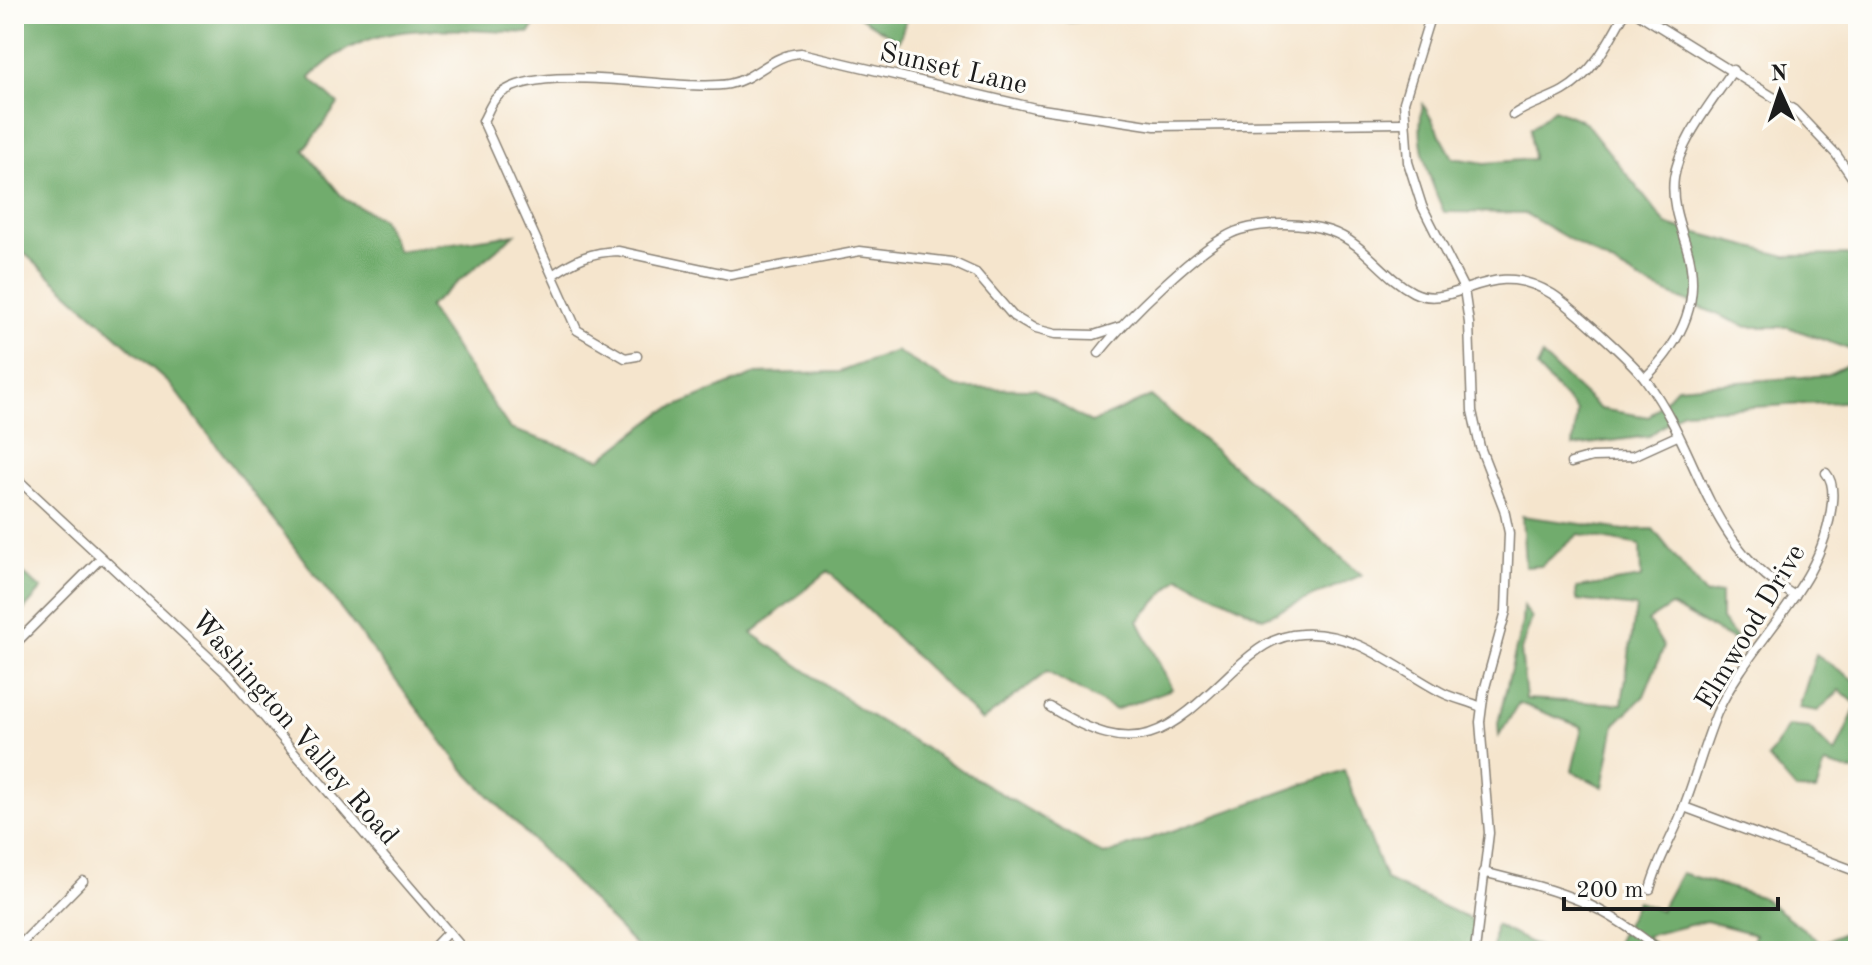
<svg xmlns="http://www.w3.org/2000/svg" width="1872" height="965" font-family="'Old Standard TT',serif">
	<rect width="100%" height="100%" fill="#fdfcf7"/>
	<filter id="ink" filterUnits="userSpaceOnUse"><feTurbulence type="fractalNoise" baseFrequency=".0125" numOctaves="2"/><feDisplacementMap in="SourceGraphic" scale="16" xChannelSelector="R" yChannelSelector="G"/><feConvolveMatrix kernelMatrix="1 2 1 2 8 2 1 2 1" color-interpolation-filters="sRGB"/></filter>
	<filter id="wash" filterUnits="userSpaceOnUse"><feTurbulence type="fractalNoise" baseFrequency=".006" numOctaves="4" result="noise"/><feDisplacementMap in="SourceGraphic" scale="32" xChannelSelector="R" yChannelSelector="G"/><feGaussianBlur stdDeviation="1.8" result="paint"/><feColorMatrix in="noise" values="0 0 0 0 0 0 0 0 0 0 0 0 0 0 0 0 0 1.4 0 .05"/><feComposite in="paint" operator="in"/></filter>
	<g filter="url(#wash)">
		<rect width="100%" height="100%" fill="#f5e5cd"/>
		<g fill="#71ac6d" stroke="#466444" stroke-width="2">
			<path d="M14,14h527l-11,19c-80,-2 -160,-19 -220,45l28,26 -34,46 40,49 38,20 15,32 118,-17 -87,73 82,122 91,30 61,-47 93,-38 84,-2 57,-21 62,37 76,1 57,34 60,-27 211,179 -99,43 -84,-41 -41,44 34,68 -57,21 -68,-38 -65,49 -154,-150 -76,62 114,80 238,142 240,-85 42,110 90,42 -1,29h-834l-177,-181 -294,-386 -156,-140z"/>
			<polygon points="855,14 908,14 899,41"/>
			<polygon points="1040,14 1128,14 1069,22"/>
			<path d="M1423,104l30,54 32,5 48,-4 -3,-30 24,-20 31,13 82,103 119,31 72,-1v146l-175,10 -34,25 -76,10 4,-35 -40,-43 5,-12 58,53 49,8 28,-30 150,-12 28,-14 -1,-10 -66,-24h-41l-97,-41 -126,-73 -80,-1c-15,-33 -30,-72 -21,-108z"/>
			<polygon points="1522,516 1625,530 1653,529 1706,595 1721,593 1721,620 1741,644 1671,606 1648,621 1664,647 1644,696 1615,724 1603,787 1572,771 1582,727 1519,703 1499,736 1498,723 1522,623 1523,606 1532,618 1521,650 1526,699 1622,704 1636,607 1577,600 1576,588 1641,578 1640,545 1579,534 1541,566 1525,567"/>
			<polygon points="14,566 42,589 14,621"/>
			<polygon points="1816,654 1858,683 1858,773 1825,764 1816,791 1796,790 1768,758 1788,726 1809,728 1835,754 1857,705 1840,690 1818,711 1799,708"/>
			<polygon points="1681,873 1761,897 1822,943 1858,926 1849,951 1751,951 1755,934 1706,921 1646,936 1654,944 1647,951 1612,951 1637,901 1660,911"/>
			<polygon points="1495,925 1547,951 1493,951"/>
		</g>
	</g>
	<g filter="url(#ink)">
		<g fill="none" stroke-linecap="round" stroke-linejoin="round">
			<defs>
				<g id="minor">
					<polyline points="1431,14 1404,102 1408,162 1422,206 1464,289 1469,323 1472,411 1480,447 1504,509 1509,533 1506,611 1484,691 1480,722 1489,833 1475,951"/>
					<polyline points="1639,14 1794,110 1836,154 1858,186"/>
					<path d="M1513,115c16,-11 34,-15 50,-24 30,-17 45,-48 61,-77"/>
					<path d="M554,274c22,-15 37,-22 64,-23l112,24 130,-24 92,11 24,11 37,43 22,13 20,5 39,1 25,-8"/>
					<path d="M1099,353c23,-30 106,-113 141,-123 26,-8 65,-8 90,1 35,12 52,45 83,61 41,21 76,-38 139,2 19,12 82,69 94,86 57,77 58,163 149,216"/>
					<path d="M637,356l-12,2 -48,-28 -94,-209c4,-7 7,-16 12,-22 35,-42 181,-6 234,-15 27,-5 43,-30 72,-31l234,55 120,18 248,-3"/>
					<path d="M1645,378c38,-38 58,-79 41,-133 -7,-22 -15,-43 -12,-67 6,-39 38,-75 59,-108"/>
					<polyline points="1571,463 1592,457 1633,456 1677,436"/>
					<polyline points="14,476 228,675 465,951"/>
					<polyline points="14,645 101,558"/>
					<path d="M1050,707c88,55 116,28 184,-37 20,-19 40,-35 68,-36 54,-3 95,35 139,58 13,7 27,9 40,15"/>
					<polyline points="1684,807 1858,872"/>
					<path d="M1483,872c79,20 112,27 177,79"/>
					<path d="M1650,889c7,-27 20,-47 30,-72 14,-34 23,-70 37,-104 33,-75 107,-125 115,-211 1,-10 1,-21 -6,-29"/>
					<polyline points="14,951 83,881"/>
					<polyline points="430,951 448,932"/>
				</g>
			</defs>
			<use href="#minor" stroke="#888074" stroke-width="11"/>
			<use href="#minor" stroke="#fff" stroke-width="8"/>
		</g>
	</g>
	<g text-anchor="middle" stroke-width="6" stroke-linejoin="round" paint-order="stroke">
		<g font-size="28" fill="#1c1c1c" stroke="#fdfcf7">
			<text transform="translate(954 67) rotate(13)" y="10">Sunset Lane</text>
			<text transform="translate(1749 626) rotate(-59)" y="10">Elmwood Drive</text>
			<text transform="translate(296 727) rotate(49)" y="10">Washington Valley Road</text>
		</g>
	</g>
	<rect width="1872" height="965" fill="none" stroke="#fdfcf7" stroke-width="48"/>
	<g transform="translate(1780 92) rotate(357)" stroke="#fdfcf7" stroke-width="6" paint-order="stroke">
	<path d="M0-6L14 30L0 20L-14 30Z" fill="#1c1c1c"/>
	<text y="-12" font-size="22" font-weight="bold" text-anchor="middle" fill="#1c1c1c">N</text>
	</g>
	<path d="M1564 897v12h214v-12" fill="none" stroke="#1c1c1c" stroke-width="4"/>
	<text x="1576" y="897" font-size="24" fill="#1c1c1c" stroke="#fdfcf7" stroke-width="6" paint-order="stroke">200 m</text>
</svg>
